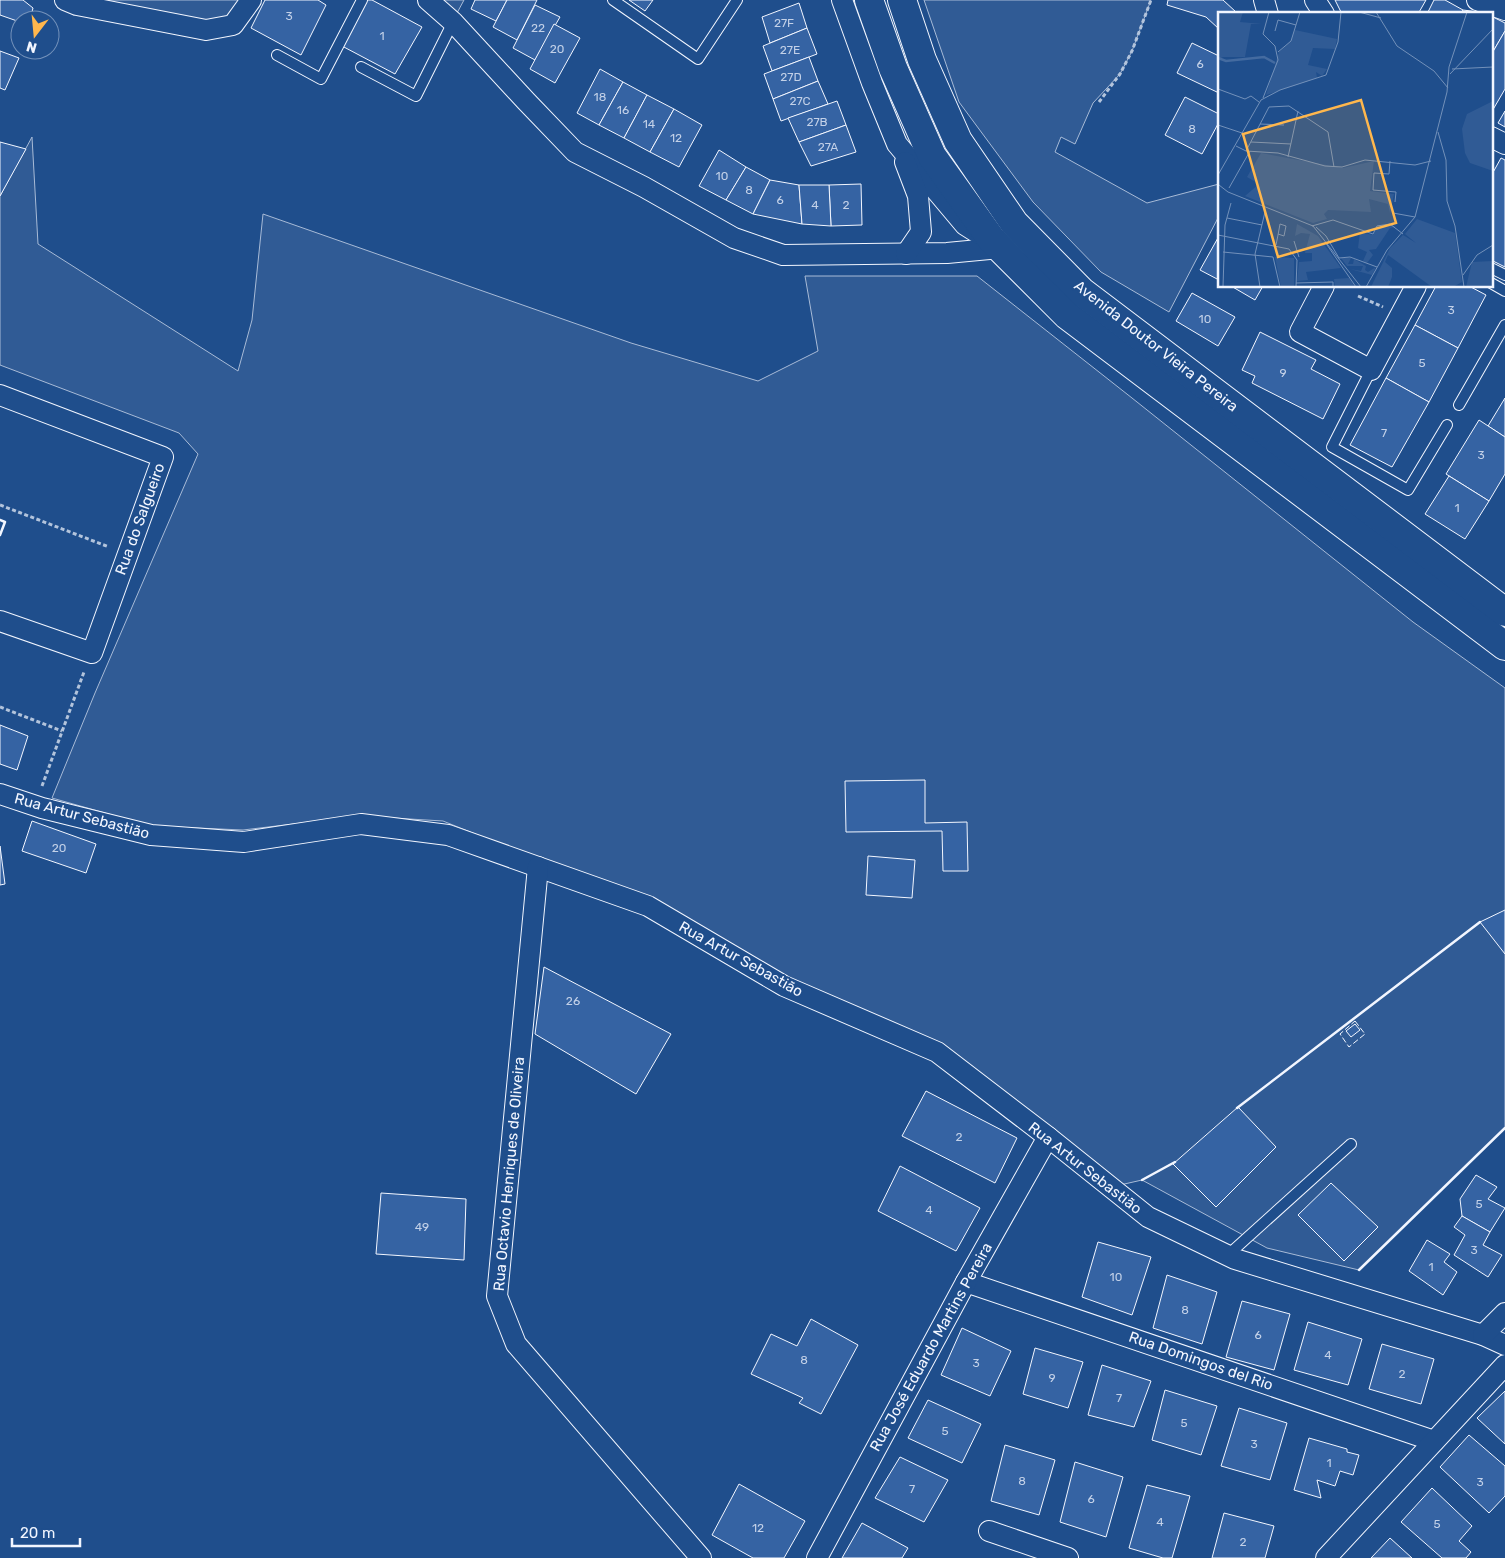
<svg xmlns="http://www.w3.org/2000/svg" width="1505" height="1558" font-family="Rubik,sans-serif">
	<rect width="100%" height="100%" fill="#1f4e8c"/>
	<g fill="#305b95" stroke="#a8bbd7">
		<polygon points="76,0 240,0 226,20 204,23"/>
		<polygon points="440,0 464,0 457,13"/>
		<polygon points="924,0 1151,0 1132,51 1120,74 1093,103 1075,144 1061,137 1055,152 1147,203 1219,184 1219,216 1169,312 1101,272 1033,202 959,102"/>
		<polygon points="32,137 38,244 238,371 252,320 263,214 631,343 758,381 818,351 805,276 977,276 1132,398 1413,622 1505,688 1505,1128 1359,1270 1267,1248 1142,1180 1120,1185 939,1044 790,978 515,850 443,821 360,816 243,830 151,826 52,798 95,693 198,454 179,433 0,365 0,196"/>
	</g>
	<g fill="#3563a3" stroke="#f2f6ff">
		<polygon points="0,0 23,0 33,8 30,20 20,20 20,22 0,15"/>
		<polygon points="265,0 318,0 326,5 301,55 251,28"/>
		<polygon points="366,0 372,0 422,27 395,74 342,46"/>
		<polygon points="475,0 507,0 496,21 471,9"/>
		<polygon points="507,0 537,0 517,40 493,27"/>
		<polygon points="629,0 653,0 645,11"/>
		<polygon points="1168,0 1223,0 1236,12 1219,14 1219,29 1206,17 1167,5"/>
		<polygon points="1335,0 1426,0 1418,14 1342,14"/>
		<polygon points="1434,0 1445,0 1463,10 1461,14 1427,14"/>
		<polygon points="799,3 807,28 770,43 762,17"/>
		<polygon points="535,5 560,17 535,60 513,48"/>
		<polygon points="1463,10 1487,13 1461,14"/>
		<polygon points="1491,16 1505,23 1505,31 1491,55"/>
		<polygon points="554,24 580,38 555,83 530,69"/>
		<polygon points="807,28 817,54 772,71 763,46"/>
		<polygon points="1505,31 1505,89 1491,113 1491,55"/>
		<polygon points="1192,43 1219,56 1219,93 1177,73"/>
		<polygon points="0,51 19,58 5,90 0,88"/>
		<polygon points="809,57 818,81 773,99 764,74"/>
		<polygon points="600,69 623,82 599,125 577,113"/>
		<polygon points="818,81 828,104 781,121 773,99"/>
		<polygon points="623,82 647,95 624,138 599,125"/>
		<polygon points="647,95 674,109 650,152 624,138"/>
		<polygon points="1185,97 1219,114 1219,122 1202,154 1165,135"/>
		<polygon points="837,101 846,125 799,142 788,118"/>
		<polygon points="674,109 702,125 679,167 650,152"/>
		<polygon points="1505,111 1505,127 1498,123"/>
		<polygon points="846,125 856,152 811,166 799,142"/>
		<polygon points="0,142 26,149 0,196"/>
		<polygon points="719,150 746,167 726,200 699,186"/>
		<polygon points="1501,158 1505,160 1505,267 1491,260 1491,176"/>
		<polygon points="746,167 770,180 753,214 726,200"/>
		<polygon points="770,180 799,185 802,224 753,214"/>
		<polygon points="861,184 862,225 831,226 829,185"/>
		<polygon points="799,185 829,185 831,226 802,224"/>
		<polygon points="1219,236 1219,280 1200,270"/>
		<polygon points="1231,286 1263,286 1255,300"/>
		<polygon points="1436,286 1469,286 1486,295 1458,348 1415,325"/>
		<polygon points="1192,293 1235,317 1218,346 1176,321"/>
		<polygon points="1415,325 1458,348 1429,402 1386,378"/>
		<polygon points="1260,332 1316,360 1311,369 1340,384 1323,419 1252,383 1255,376 1242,370"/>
		<polygon points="1386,378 1429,402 1392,467 1350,445"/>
		<polygon points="1505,398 1505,437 1488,426"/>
		<polygon points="1479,420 1505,437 1505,474 1489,501 1446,474"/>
		<polygon points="1449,476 1489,501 1465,539 1425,514"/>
		<polygon points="0,725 28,736 17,770 0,764"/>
		<polygon points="925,780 925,823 967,822 968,871 943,871 942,831 846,832 845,781"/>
		<polygon points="32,821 96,844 86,873 22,851"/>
		<polygon points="0,846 5,884 0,885"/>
		<polygon points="868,856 915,860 912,898 866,895"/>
		<polygon points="1505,910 1505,954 1480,922"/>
		<polygon points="544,967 671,1034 636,1094 535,1034"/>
		<polygon points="1355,1024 1360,1030 1351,1037 1346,1031"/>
		<polygon points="926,1091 1017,1138 995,1183 902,1136"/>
		<polygon points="1238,1107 1276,1147 1216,1207 1173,1164"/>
		<polygon points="900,1166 980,1208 956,1251 878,1211"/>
		<polygon points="1476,1175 1497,1187 1488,1199 1505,1208 1490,1232 1462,1216 1460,1199"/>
		<polygon points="1331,1183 1378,1227 1344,1261 1298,1215"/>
		<polygon points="381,1193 466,1199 464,1260 376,1254"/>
		<polygon points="1462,1216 1490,1232 1483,1245 1502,1255 1488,1277 1454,1255 1465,1235 1454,1227"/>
		<polygon points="1427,1240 1450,1254 1444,1262 1457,1272 1443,1295 1409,1271"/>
		<polygon points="1098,1242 1151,1257 1132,1315 1082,1297"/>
		<polygon points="1167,1275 1217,1292 1202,1344 1153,1328"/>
		<polygon points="1242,1301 1290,1314 1274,1370 1226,1357"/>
		<polygon points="811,1319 858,1345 821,1414 799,1403 803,1398 751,1374 771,1334 797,1346"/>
		<polygon points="1308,1322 1362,1339 1348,1385 1294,1370"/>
		<polygon points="962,1328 1011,1351 990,1396 941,1375"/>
		<polygon points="1382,1344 1434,1359 1421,1404 1369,1389"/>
		<polygon points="1035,1348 1083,1362 1068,1408 1023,1394"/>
		<polygon points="1102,1365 1151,1381 1134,1427 1088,1415"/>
		<polygon points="1165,1390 1217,1406 1201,1455 1152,1440"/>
		<polygon points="1505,1391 1505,1444 1477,1418"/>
		<polygon points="928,1400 981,1424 962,1463 908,1438"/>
		<polygon points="1239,1408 1287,1423 1270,1480 1221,1466"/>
		<polygon points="1469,1435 1505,1466 1505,1496 1489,1513 1440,1467"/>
		<polygon points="1309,1438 1347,1449 1347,1452 1359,1455 1353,1475 1340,1471 1335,1486 1317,1480 1321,1498 1294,1490"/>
		<polygon points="1005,1445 1055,1460 1039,1515 991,1501"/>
		<polygon points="900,1457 948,1480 924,1522 875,1498"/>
		<polygon points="1075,1462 1123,1477 1106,1537 1060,1522"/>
		<polygon points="739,1484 805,1521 784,1558 753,1558 712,1535"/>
		<polygon points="1147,1485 1190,1496 1172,1558 1163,1558 1129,1548"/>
		<polygon points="1432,1488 1472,1526 1459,1541 1471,1552 1466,1558 1442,1558 1401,1522"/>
		<polygon points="1224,1513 1274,1526 1265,1558 1212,1558"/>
		<polygon points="862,1523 908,1548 902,1558 842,1558"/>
		<polygon points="1390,1538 1412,1558 1371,1558"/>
	</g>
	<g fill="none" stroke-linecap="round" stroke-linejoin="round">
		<defs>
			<g id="lane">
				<polyline points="613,0 698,59 737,0"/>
				<polyline points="277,55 321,79 362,0"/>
				<polyline points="361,67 416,96 453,22"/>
				<polyline points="1491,268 1505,275"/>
				<polyline points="1491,283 1505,291"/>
				<polyline points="1371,370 1332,447 1408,490 1447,425"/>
				<polyline points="1459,405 1505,325"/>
				<polyline points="1228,1255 1351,1144"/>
			</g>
			<g id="street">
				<polyline points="65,0 77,5 206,30 233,25 251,0"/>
				<polyline points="428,0 453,22 526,101 575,152 644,187 734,238 783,255 947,253 1000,248"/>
				<polyline points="842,0 872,83 897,144 965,225 984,237"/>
				<polyline points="1264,0 1268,14"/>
				<polyline points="1315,0 1324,14"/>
				<polyline points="1477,0 1505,10"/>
				<polyline points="1491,137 1505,144"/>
				<polyline points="905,162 918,196 921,232 906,254"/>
				<polyline points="1324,286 1300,332 1371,370 1416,286"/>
				<polyline points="0,395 163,457 92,653 0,621"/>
				<polyline points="0,794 42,808 151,835 244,842 361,824 448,835 648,906 784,986 937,1052 1048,1137 1148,1217 1235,1259 1483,1335 1505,1345"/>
				<polyline points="538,867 497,1296 516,1344 701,1558"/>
				<polyline points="966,1282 1434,1441"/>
				<polyline points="1483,1335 1505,1313"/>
				<polyline points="989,1531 1068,1558"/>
				<polyline points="817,1558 966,1282 1048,1137"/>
				<polyline points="1326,1558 1505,1365"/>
			</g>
			<g id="primary">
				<polyline points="869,0 893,68 932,156 992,240 1067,315 1505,646"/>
				<polyline points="902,0 922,60 958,141 1014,223 1082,292 1505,612"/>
			</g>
		</defs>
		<use href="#lane" stroke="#f2f6ff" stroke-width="12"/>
		<use href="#street" stroke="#f2f6ff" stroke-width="22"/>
		<use href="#primary" stroke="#f2f6ff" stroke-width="30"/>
		<g stroke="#b3c4dc" stroke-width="3" stroke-dasharray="4 2.5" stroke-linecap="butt">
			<polyline points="1099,102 1120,74 1132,51 1151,0"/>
			<polyline points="1358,296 1383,307"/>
			<polyline points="0,505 109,547"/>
			<polyline points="0,707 62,731"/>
			<polyline points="42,786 84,672"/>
		</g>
		<use href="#lane" stroke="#1f4e8c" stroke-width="10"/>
		<use href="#street" stroke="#1f4e8c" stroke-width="20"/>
		<use href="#primary" stroke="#1f4e8c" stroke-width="28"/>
		<polygon stroke="#f2f6ff" stroke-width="1" stroke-dasharray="6 2.5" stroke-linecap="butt" points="1355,1021 1365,1034 1349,1047 1340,1034"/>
		<g stroke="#f2f6ff" stroke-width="2.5">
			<polyline points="0,520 5,522 0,535"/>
			<polyline points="1237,1108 1480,922"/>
			<polyline points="1142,1180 1175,1162"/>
			<polyline points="1359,1270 1505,1128"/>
		</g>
	</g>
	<g text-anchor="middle" stroke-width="4" stroke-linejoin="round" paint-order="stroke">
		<g font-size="12" fill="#c3d1e8">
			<text x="289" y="20">3</text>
			<text x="784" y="27">27F</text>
			<text x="538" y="32">22</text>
			<text x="382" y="40">1</text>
			<text x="557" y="53">20</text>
			<text x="790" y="54">27E</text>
			<text x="1200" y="68">6</text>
			<text x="791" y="81">27D</text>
			<text x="600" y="101">18</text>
			<text x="800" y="105">27C</text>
			<text x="623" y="114">16</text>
			<text x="817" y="126">27B</text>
			<text x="649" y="128">14</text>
			<text x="1192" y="133">8</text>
			<text x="676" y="142">12</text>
			<text x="828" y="151">27A</text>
			<text x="722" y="180">10</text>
			<text x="749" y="194">8</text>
			<text x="780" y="204">6</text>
			<text x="815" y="209">4</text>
			<text x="846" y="209">2</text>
			<text x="1451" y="314">3</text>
			<text x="1205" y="323">10</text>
			<text x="1422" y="367">5</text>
			<text x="1283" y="377">9</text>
			<text x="1384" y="437">7</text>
			<text x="1481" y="459">3</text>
			<text x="1457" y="512">1</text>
			<text x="59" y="852">20</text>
			<text x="573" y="1005">26</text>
			<text x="959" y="1141">2</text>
			<text x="1479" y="1208">5</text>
			<text x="929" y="1214">4</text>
			<text x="422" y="1231">49</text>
			<text x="1474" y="1254">3</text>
			<text x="1431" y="1271">1</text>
			<text x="1116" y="1281">10</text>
			<text x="1185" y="1314">8</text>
			<text x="1258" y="1339">6</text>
			<text x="1328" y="1359">4</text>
			<text x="804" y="1364">8</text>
			<text x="976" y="1367">3</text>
			<text x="1402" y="1378">2</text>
			<text x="1052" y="1382">9</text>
			<text x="1119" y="1402">7</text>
			<text x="1184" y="1427">5</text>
			<text x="945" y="1435">5</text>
			<text x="1254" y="1448">3</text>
			<text x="1329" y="1467">1</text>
			<text x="1022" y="1485">8</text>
			<text x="1480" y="1486">3</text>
			<text x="912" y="1493">7</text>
			<text x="1091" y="1503">6</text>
			<text x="1160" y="1526">4</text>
			<text x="1437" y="1528">5</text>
			<text x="758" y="1532">12</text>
			<text x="1243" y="1546">2</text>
		</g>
		<g font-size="15" fill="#f2f6ff" stroke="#1f4e8c">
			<text transform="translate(1156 346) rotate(38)" y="5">Avenida Doutor Vieira Pereira</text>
			<text transform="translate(140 519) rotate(-70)" y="5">Rua do Salgueiro</text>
			<text transform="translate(82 816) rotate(15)" y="5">Rua Artur Sebastião</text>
			<text transform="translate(741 959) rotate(29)" y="5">Rua Artur Sebastião</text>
			<text transform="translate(1085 1168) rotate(38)" y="5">Rua Artur Sebastião</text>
			<text transform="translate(509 1174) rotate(-85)" y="5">Rua Octavio Henriques de Oliveira</text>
			<text transform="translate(931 1347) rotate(-61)" y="5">Rua José Eduardo Martins Pereira</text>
			<text transform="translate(1201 1361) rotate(19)" y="5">Rua Domingos del Rio</text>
		</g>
	</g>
	<g transform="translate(1218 12)">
		<rect width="275" height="275" fill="#1f4e8c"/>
		<path d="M0,0h25l-3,10 22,2h-11l-6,33h-22l-4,2zM77,18l42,9 -2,10 -22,-1 -5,17 19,4 -5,7 -6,-4 1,6 -51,17 13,-43 12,-11zM275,89v70l-23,-8 -5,-10 -3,-24 5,-15zM43,141l82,15 31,-7 -4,30 24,3 -4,19 -2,-9 -19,-5 2,13 -43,-2 -4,4 3,5 -14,4 -68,-27 14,-12 -12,-7zM199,207l38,14 7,49 -9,5h-21l-44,-32 -3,7 7,6v9l-4,10h-17l19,-39 13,-13 13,8 -11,-9zM79,212l21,12 23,32 -35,4 2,8 -11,1 2,-19 13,-1v-8h-7l5,-19 -9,-1 -6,3zM172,212l6,3 -6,1 -14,21 -7,1 4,5 -6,8 -4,-2 4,-9 -9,-4 2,-16 13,3 5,-9zM57,245l19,1v29h-13zM123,246h10l-3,6h5l1,-5 12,7 -1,4 3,2 8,-5 -4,8 -22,-6 11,2 2,-5h-16zM275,249v26h-27l6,-25zM131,266l6,9h-20l-1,-8z" fill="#305b95"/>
		<path fill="none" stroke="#446ba0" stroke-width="2.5" d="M0,46l8,3 38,-4 11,6"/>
		<path fill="none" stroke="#7391ba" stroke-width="1" d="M141,0l22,6M158,0l21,34 37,25 14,17M57,19l3,-11 18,5M60,40l13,-11 9,-29M234,57l41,-2M232,62l43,-45M0,77l27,10 6,-3 8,6M45,86l15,-38 -3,-14 -12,-12 6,-22M42,112l24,1M0,113l24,8M220,120l8,28 1,41 8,25 9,61M33,130l40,2M18,134l10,5 32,2 47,13 17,1 23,-7 50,5 16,-4M28,139l23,-44 20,-1 39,26 6,35M70,145l10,-46M172,149l-1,13 -15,-1 -1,17 23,2 -1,10M0,163l43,-75 19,-10 46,-15 12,-33 3,-30M1,173l9,7 85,34 48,61M11,176l21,-37M175,201l22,4M9,206l35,7M94,214l21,-6 40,14 4,-8 13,-2 13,10M98,215l10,9 13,22 11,-1 27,10M0,223l71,14 8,11 -1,27M76,229l5,16M107,230l31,45M58,233l2,-10 2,-11 6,2 -2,10 -6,-2M5,240l50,5 7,30M245,263l14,-20 16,-10M78,271l37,-1v5M5,275l2,-62 6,-22M42,275l-5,-33 10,-42M148,275l21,-37 28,-33 32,-125 2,-25 18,-55"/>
		<path fill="#ffb74d" fill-opacity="0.15" stroke="#ffb74d" stroke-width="2.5" d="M143,88l35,123 -118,34 -35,-123z"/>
		<rect width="275" height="275" fill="none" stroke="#f2f6ff" stroke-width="2.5"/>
	</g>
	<g transform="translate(35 35) rotate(196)"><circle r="24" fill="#1f4e8c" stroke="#7391ba"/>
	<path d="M0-4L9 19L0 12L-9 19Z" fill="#ffb74d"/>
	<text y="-8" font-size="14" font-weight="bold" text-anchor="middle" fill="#f2f6ff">N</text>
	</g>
	<path d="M12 1538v8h68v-8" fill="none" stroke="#f2f6ff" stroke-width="2.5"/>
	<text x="20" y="1538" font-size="15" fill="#f2f6ff" stroke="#1f4e8c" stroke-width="4" paint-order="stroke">20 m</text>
</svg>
